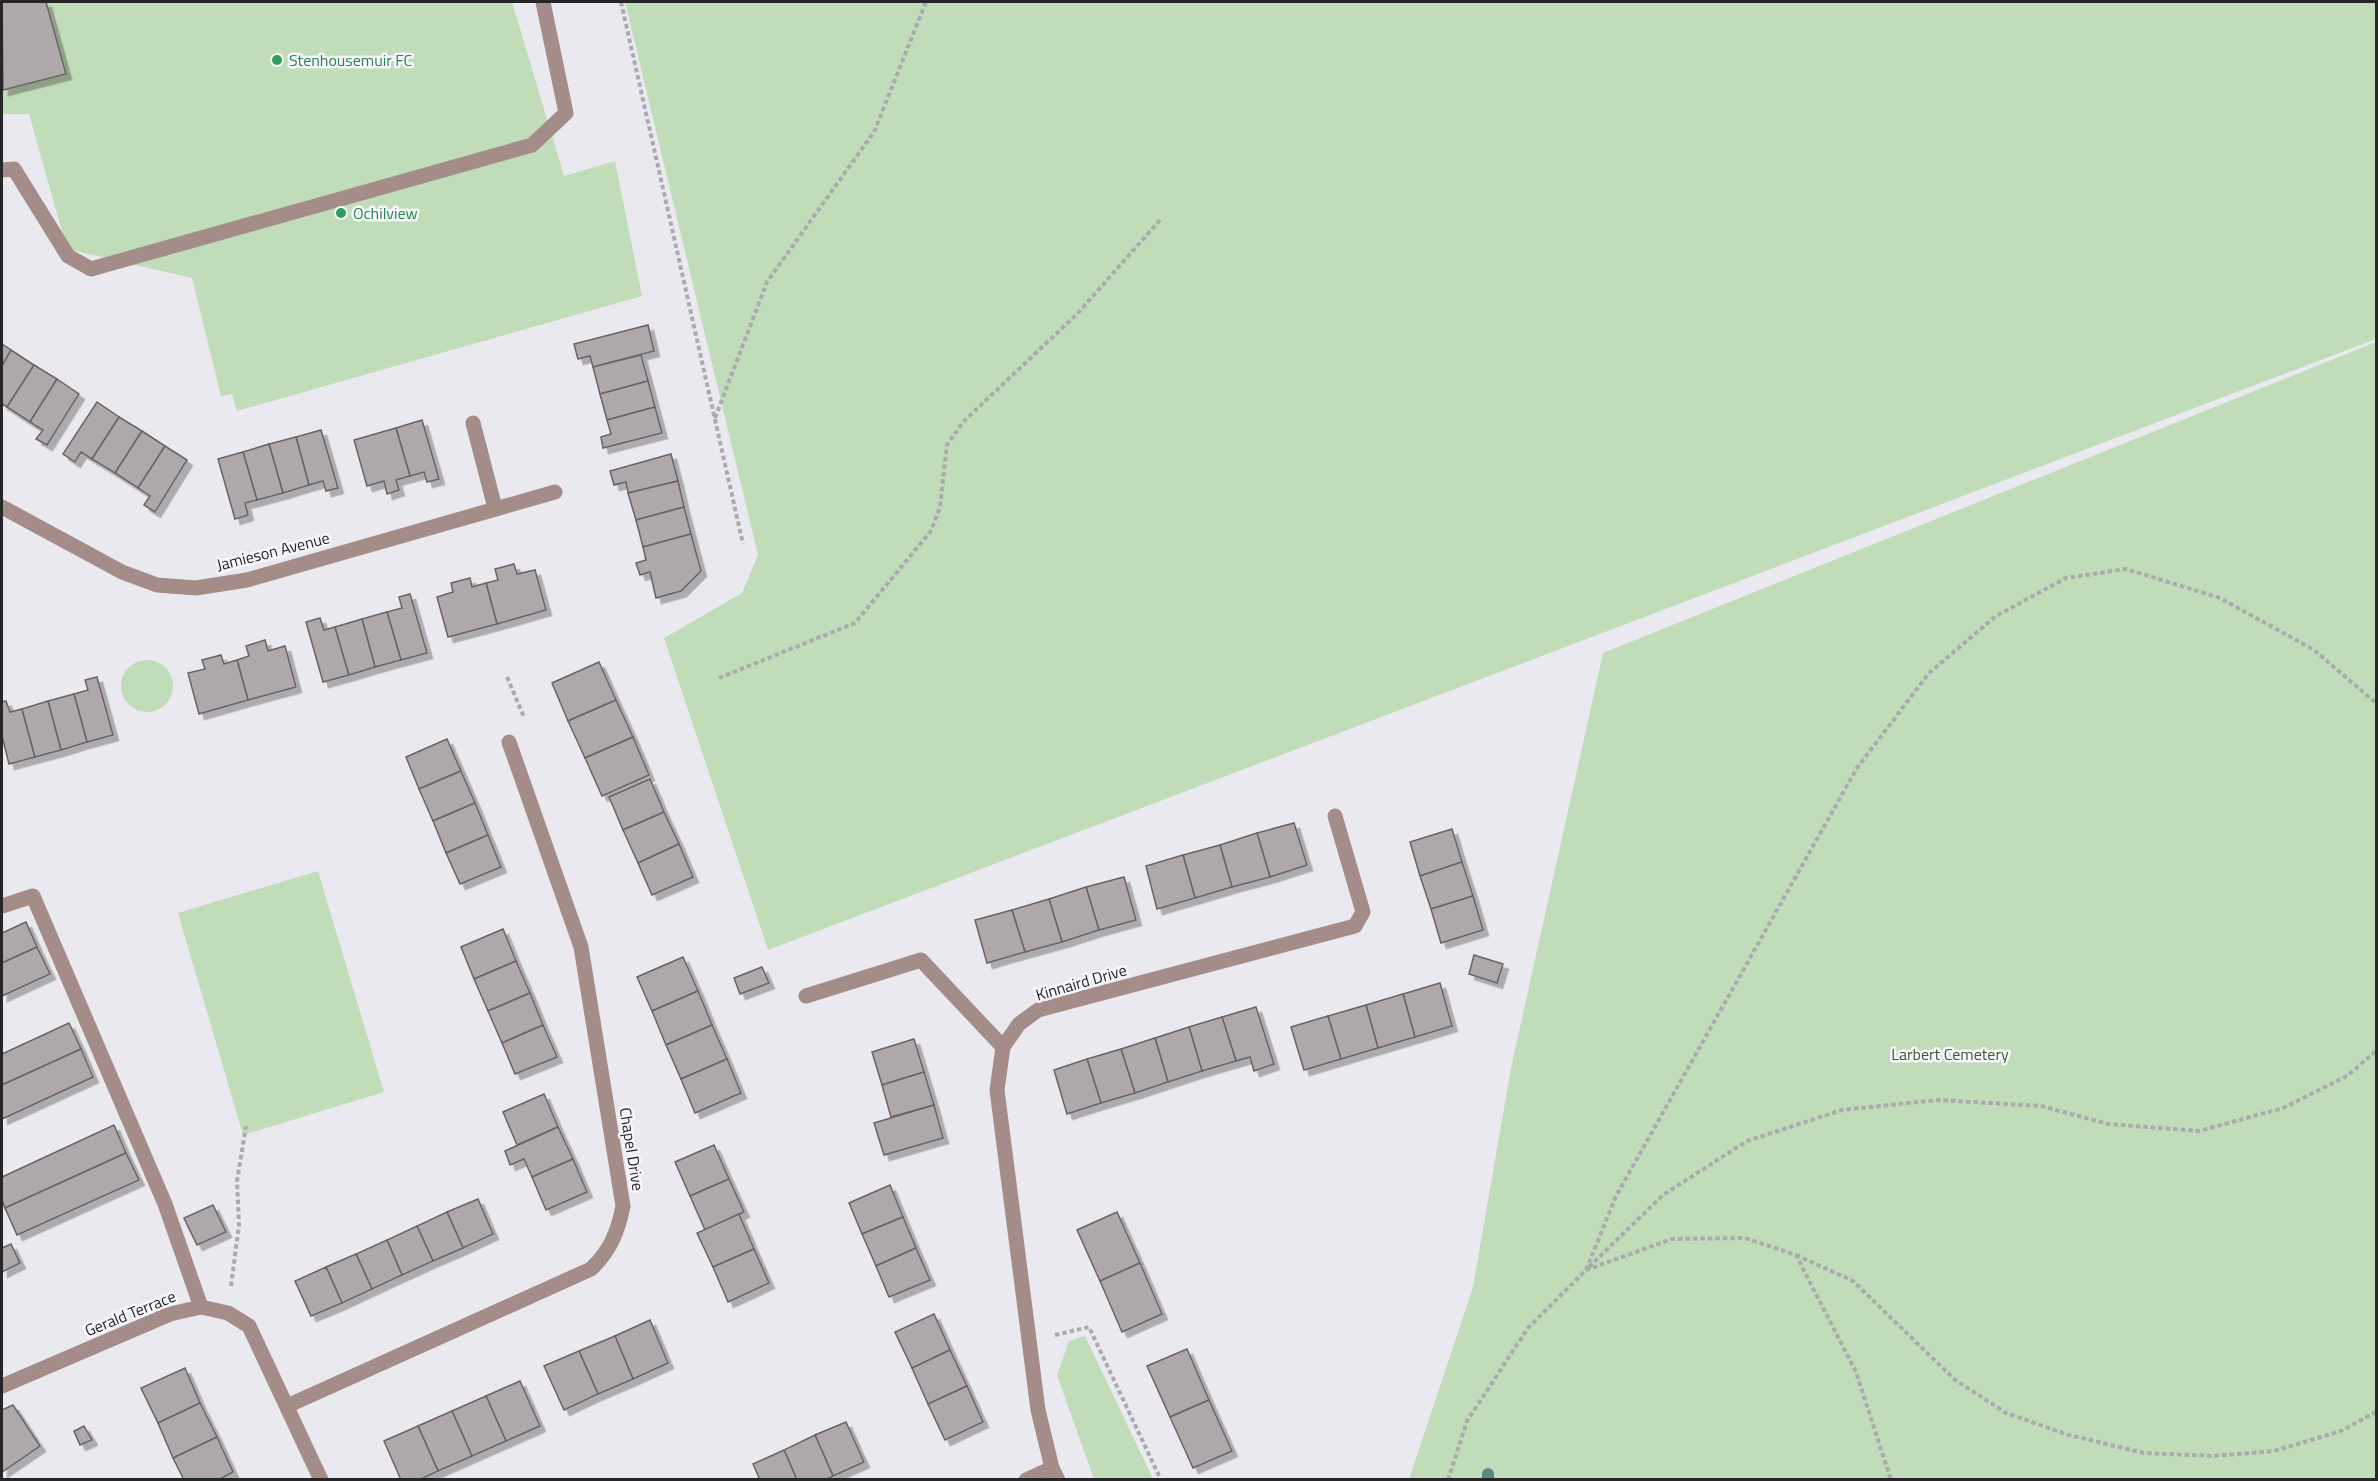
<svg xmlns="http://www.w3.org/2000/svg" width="2378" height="1481" font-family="'Titillium Web',sans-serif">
	<defs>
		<filter id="shadow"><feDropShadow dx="5.5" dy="5.5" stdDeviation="0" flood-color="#0004"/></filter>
	</defs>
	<rect width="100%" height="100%" fill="#ebe9f0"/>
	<g fill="#c1dcb8">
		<polygon points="2,2 512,2 564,176 615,161 642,296 237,411 232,394 221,396 192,278 67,249 29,114 2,114"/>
		<polygon points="625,2 2376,2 2376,339 768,950 664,638 742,593 758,555"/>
		<polygon points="2376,342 2376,1479 1409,1479 1473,1287 1511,1068 1603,653"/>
		<circle cx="147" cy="686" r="26"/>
		<polygon points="318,871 384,1092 243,1135 178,913"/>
		<polygon points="1085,1336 1153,1479 1094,1479 1057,1375 1069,1341"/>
	</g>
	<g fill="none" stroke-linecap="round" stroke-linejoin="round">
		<polyline stroke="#5b8788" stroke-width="12" points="1488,1480 1488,1474"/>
	</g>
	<g fill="#afa8ab" stroke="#6a6365" stroke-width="1.5" filter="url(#shadow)">
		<polygon points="2,2 46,2 66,74 3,90"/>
		<polygon points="648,325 654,351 593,367 590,356 578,359 574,344"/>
		<polygon points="2,344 11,350 2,366"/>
		<polygon points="11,350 34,365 7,407 2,404 2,366"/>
		<polygon points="641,355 648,381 600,394 593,367"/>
		<polygon points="34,365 57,379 30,422 7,407"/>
		<polygon points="57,379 79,394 47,445 36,439 43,430 30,422"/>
		<polygon points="648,381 655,407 607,420 600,394"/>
		<polygon points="97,402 119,417 92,459 81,452 75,462 63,454"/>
		<polygon points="655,407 662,433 603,448 601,437 611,434 607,420"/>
		<polygon points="119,417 142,431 115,473 92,459"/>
		<polygon points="422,420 439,479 427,482 424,472 410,476 396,428"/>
		<polygon points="396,428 410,476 396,480 399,490 387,494 384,481 367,486 354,440"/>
		<polygon points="321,430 338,488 326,491 323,481 309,485 296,437"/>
		<polygon points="142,431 165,446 138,488 115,473"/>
		<polygon points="296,437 309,485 283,493 269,444"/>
		<polygon points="269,444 283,493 257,500 243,452"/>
		<polygon points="165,446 187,460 155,512 144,505 150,496 138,488"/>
		<polygon points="243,452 257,500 245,503 248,515 235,519 218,459"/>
		<polygon points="671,454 678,481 628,493 626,482 614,485 610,471"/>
		<polygon points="678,481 684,507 636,520 628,493"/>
		<polygon points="684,507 691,534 643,547 636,520"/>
		<polygon points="691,534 701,571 681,591 656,598 650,572 640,575 636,563 646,560 643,547"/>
		<polygon points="514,564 517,574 535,570 546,610 497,624 486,583 498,580 495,569"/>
		<polygon points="470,578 472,587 486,583 497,624 448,637 437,597 453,592 451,583"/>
		<polygon points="410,594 427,653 401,660 387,612 402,608 399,597"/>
		<polygon points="387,612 401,660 375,667 362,619"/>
		<polygon points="320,618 324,630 335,627 349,675 323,682 306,622"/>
		<polygon points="362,619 375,667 349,675 335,627"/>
		<polygon points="265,640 268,651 285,646 296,687 248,700 237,660 249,656 246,646"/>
		<polygon points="221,655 224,664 237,660 248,700 199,714 188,673 205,669 202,660"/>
		<polygon points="599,662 616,700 568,721 552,683"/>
		<polygon points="97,677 113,735 87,742 74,694 88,690 85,680"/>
		<polygon points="74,694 87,742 61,750 48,701"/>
		<polygon points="616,700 633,737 585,758 568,721"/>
		<polygon points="6,701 10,712 22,709 35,757 9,764 2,736 2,702"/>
		<polygon points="48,701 61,750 35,757 22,709"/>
		<polygon points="633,737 649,775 602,796 585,758"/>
		<polygon points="447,739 461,771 419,789 406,757"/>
		<polygon points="461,771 475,803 433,821 419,789"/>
		<polygon points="650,779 664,812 623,830 609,797"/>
		<polygon points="475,803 488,835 446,853 433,821"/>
		<polygon points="664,812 679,844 638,863 623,830"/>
		<polygon points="1294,823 1307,865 1270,877 1257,833"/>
		<polygon points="1452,829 1462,862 1420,876 1410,842"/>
		<polygon points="1257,833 1270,877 1232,887 1220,845"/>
		<polygon points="488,835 501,867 460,884 446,853"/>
		<polygon points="679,844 693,877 652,895 638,863"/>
		<polygon points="1220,845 1232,887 1195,898 1183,855"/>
		<polygon points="1183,855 1195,898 1157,909 1146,866"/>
		<polygon points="1462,862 1473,896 1431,909 1420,876"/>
		<polygon points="1124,877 1136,920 1099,930 1086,887"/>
		<polygon points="1086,887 1099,930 1062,942 1049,899"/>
		<polygon points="1473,896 1483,930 1441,943 1431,909"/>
		<polygon points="1049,899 1062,942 1025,952 1012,910"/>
		<polygon points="1012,910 1025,952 987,963 975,920"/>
		<polygon points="26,922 37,947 2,963 2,933"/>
		<polygon points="503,929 516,961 474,979 461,947"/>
		<polygon points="37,947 50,974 2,996 2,963"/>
		<polygon points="1474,955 1503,964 1497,983 1469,974"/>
		<polygon points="683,957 698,991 652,1011 637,977"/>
		<polygon points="516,961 530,993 488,1011 474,979"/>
		<polygon points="762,967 769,983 740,994 734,978"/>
		<polygon points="1440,983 1452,1026 1415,1037 1403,994"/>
		<polygon points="698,991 712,1025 666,1045 652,1011"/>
		<polygon points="530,993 543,1025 502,1043 488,1011"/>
		<polygon points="1403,994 1415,1037 1378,1048 1366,1005"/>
		<polygon points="1366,1005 1378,1048 1341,1059 1328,1016"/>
		<polygon points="1256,1007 1274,1064 1254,1071 1250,1057 1236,1061 1222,1017"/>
		<polygon points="1328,1016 1341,1059 1304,1070 1291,1027"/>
		<polygon points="1222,1017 1236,1061 1202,1071 1189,1027"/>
		<polygon points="69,1023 81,1049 2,1085 2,1054"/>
		<polygon points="543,1025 557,1057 515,1074 502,1043"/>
		<polygon points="712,1025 727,1059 681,1079 666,1045"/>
		<polygon points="1189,1027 1202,1071 1168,1082 1155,1038"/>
		<polygon points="1155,1038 1168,1082 1135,1093 1121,1049"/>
		<polygon points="914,1039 924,1072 882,1085 872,1052"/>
		<polygon points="81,1049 93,1077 2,1119 2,1085"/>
		<polygon points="1121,1049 1135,1093 1101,1103 1087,1059"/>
		<polygon points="727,1059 741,1093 695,1113 681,1079"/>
		<polygon points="1087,1059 1101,1103 1067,1114 1054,1070"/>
		<polygon points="924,1072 934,1105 891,1117 882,1085"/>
		<polygon points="544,1094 558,1127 517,1145 503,1112"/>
		<polygon points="934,1105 943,1138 884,1155 874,1123"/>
		<polygon points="114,1125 126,1153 5,1208 2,1200 2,1177"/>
		<polygon points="558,1127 573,1159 532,1177 524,1159 510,1165 505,1151"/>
		<polygon points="714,1145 729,1179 690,1196 675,1162"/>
		<polygon points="126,1153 139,1180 17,1235 5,1208"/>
		<polygon points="573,1159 587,1192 546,1210 532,1177"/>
		<polygon points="729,1179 744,1212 705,1230 690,1196"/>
		<polygon points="890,1185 903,1217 862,1234 849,1203"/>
		<polygon points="478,1199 493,1234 463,1248 447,1212"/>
		<polygon points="213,1205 226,1232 197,1245 184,1218"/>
		<polygon points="447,1212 463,1248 433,1261 417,1226"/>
		<polygon points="1117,1212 1140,1263 1100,1281 1077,1230"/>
		<polygon points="739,1214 754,1249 713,1267 697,1233"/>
		<polygon points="903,1217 916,1248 876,1266 862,1234"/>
		<polygon points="417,1226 433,1261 402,1275 387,1240"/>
		<polygon points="387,1240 402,1275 372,1289 356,1254"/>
		<polygon points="11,1244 20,1263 2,1272 2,1248"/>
		<polygon points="916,1248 930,1280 889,1297 876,1266"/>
		<polygon points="754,1249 769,1283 728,1302 713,1267"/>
		<polygon points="356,1254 372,1289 342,1303 326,1267"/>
		<polygon points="1140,1263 1162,1314 1122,1332 1100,1281"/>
		<polygon points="326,1267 342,1303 311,1316 295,1281"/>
		<polygon points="934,1314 950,1350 912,1368 895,1332"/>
		<polygon points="650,1320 668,1363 633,1379 615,1336"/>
		<polygon points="615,1336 633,1379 598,1394 579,1351"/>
		<polygon points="1187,1349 1209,1400 1170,1417 1147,1366"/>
		<polygon points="950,1350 967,1386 928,1404 912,1368"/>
		<polygon points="579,1351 598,1394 564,1410 544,1366"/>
		<polygon points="185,1368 200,1403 158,1423 141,1388"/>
		<polygon points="520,1381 540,1426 506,1441 486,1396"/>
		<polygon points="967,1386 983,1422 945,1440 928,1404"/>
		<polygon points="486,1396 506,1441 472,1456 452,1411"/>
		<polygon points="1209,1400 1232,1451 1193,1468 1170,1417"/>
		<polygon points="200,1403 217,1437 173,1458 158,1423"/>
		<polygon points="13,1405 40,1446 2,1472 2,1410"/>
		<polygon points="452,1411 472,1456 438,1471 418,1426"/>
		<polygon points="846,1422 864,1462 833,1476 815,1435"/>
		<polygon points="84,1426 92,1440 80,1445 74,1431"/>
		<polygon points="418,1426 438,1471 419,1480 401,1480 384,1441"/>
		<polygon points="815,1435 833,1476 825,1480 797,1480 784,1450"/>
		<polygon points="217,1437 233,1472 218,1480 184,1480 173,1458"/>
		<polygon points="784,1450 797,1480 760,1480 753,1464"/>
	</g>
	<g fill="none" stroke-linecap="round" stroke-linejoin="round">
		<g stroke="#abaaaf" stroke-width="4" stroke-dasharray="4.5 3" stroke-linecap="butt">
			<polyline points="621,2 743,544"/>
			<polyline points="715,418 767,282 874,132 926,2"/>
			<polyline points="507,677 524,717"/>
			<polyline points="719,678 855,623 931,531 940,507 947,445 963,422 1077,314 1160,220"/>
			<polyline points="1796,1255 1853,1281 1954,1379 2006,1413 2069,1435 2144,1453 2213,1456 2274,1451 2341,1431 2376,1412"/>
			<polyline points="1589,1267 1663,1195 1747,1141 1842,1110 1938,1100 2041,1106 2108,1124 2199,1131 2283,1108 2347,1076 2376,1051"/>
			<polyline points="1586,1270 1616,1196 1857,768 1929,673 1996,616 2066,578 2126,569 2220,598 2314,650 2376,703"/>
			<polyline points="231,1286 239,1225 237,1181 246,1126"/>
			<polyline points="1055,1335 1089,1327 1161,1480"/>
			<polyline points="1448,1480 1467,1421 1528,1328 1586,1270 1672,1239 1745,1238 1796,1255 1856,1372 1891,1480"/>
		</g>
		<g stroke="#a48c89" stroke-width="15">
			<polyline points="2,170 14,169 68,256 91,269 532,145 566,113 543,2"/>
			<polyline points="473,423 495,508"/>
			<polyline points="2,507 122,572 157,585 196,588 247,580 555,492"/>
			<polyline points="2,906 33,896 165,1204 201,1307"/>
			<polyline points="806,996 921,960 1003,1047"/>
			<polyline points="2,1386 170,1314 201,1307 228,1313 249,1326 321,1480"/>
			<path d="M287,1406l304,-137c19,-18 27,-37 32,-63l-42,-259 -72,-205"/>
			<polyline points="1026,1480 1052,1468"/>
			<polyline points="1058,1480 1052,1468 1038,1410 997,1090 1003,1047 1019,1024 1038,1010 1355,926 1363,912 1335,816"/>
		</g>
	</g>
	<g fill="#2e9e5b" stroke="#f8f6fd" stroke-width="2">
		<circle cx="277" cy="60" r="6"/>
		<circle cx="341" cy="213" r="6"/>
	</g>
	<g text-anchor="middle" stroke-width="5" stroke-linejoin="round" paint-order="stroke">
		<g font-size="16" fill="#27864d" stroke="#f8f6fd" text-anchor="start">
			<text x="289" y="66">Stenhousemuir FC</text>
			<text x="353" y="219">Ochilview</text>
		</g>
		<g font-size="16" fill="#262628" stroke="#f8f6fd">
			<text transform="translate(273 551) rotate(-14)" y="6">Jamieson Avenue</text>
			<text transform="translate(1081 982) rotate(-16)" y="6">Kinnaird Drive</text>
			<text transform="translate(632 1149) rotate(81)" y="6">Chapel Drive</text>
			<text transform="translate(130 1313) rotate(-22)" y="6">Gerald Terrace</text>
		</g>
		<g font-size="16" fill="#365e27" stroke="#f8f6fd">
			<text x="1950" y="1060">Larbert Cemetery</text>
		</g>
	</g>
	<rect width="2378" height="1481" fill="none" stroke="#262628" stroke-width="6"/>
</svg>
